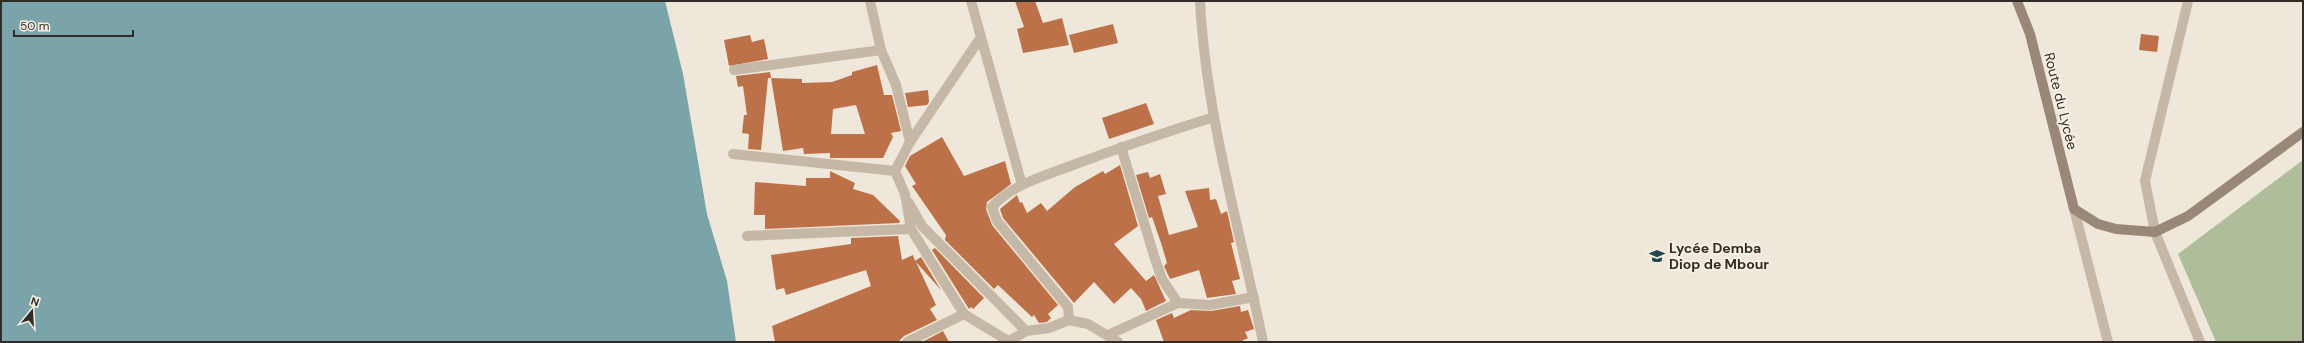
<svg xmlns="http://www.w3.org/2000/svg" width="2304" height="343" font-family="'DM Sans',sans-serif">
	<rect width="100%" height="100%" fill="#efe7d9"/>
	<polygon fill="#aebd9a" points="2303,160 2303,342 2216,342 2178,254"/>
	<polygon fill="#7aa3aa" points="1,1 665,1 683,74 707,214 727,281 736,342 1,342"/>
	<g fill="#bd7149" fill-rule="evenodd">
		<polygon points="1015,1 1035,1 1043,23 1062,18 1069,45 1023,53 1017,29 1024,27"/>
		<polygon points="1113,24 1118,43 1074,53 1069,35"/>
		<polygon points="2141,34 2159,36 2157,52 2139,50"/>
		<polygon points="750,35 752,42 764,39 768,59 729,66 724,40"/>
		<path d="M877,65l7,30h8l9,36 -10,2 2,4 -10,21h-53v-5l-26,1 -1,-6 -20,3 -12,-73h-3l-7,72 -13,-1 1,-15 -7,-1 2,-18h3l-4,-29 -5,1 -2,-11 34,-4 1,6 31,1v4l30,-1 20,-7v-3zM856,105l9,29h-34l2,-25z"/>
		<polygon points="928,90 929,102 927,105 908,107 905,93"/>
		<polygon points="1146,103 1154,124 1109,139 1102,118"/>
		<polygon points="942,137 964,176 1005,161 1011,184 987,202 986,209 992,225 1058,305 1048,314 1051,318 1047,322 1039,323 1034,315 1032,317 998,285 994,289 945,240 946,235 912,186 916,184 905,166 910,156"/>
		<polygon points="1120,165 1138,226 1114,244 1146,281 1154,275 1166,301 1146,311 1141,299 1131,288 1114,304 1094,282 1074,303 1003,218 1000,209 1017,195 1020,203 1022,202 1027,213 1041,203 1047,211 1075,187 1103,171 1105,174"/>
		<polygon points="830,171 855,183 853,189 873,195 900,221 899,223 765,229 765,215 754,215 755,182 806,186 806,178 830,178"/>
		<polygon points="1148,172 1150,178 1160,174 1166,194 1158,196 1169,235 1198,227 1185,191 1209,188 1210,200 1216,199 1221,214 1227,211 1234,242 1231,243 1240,279 1232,281 1236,294 1207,298 1199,270 1170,279 1164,266 1167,263 1161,243 1152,217 1149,218 1136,175"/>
		<polygon points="898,236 902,260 913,255 915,261 921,257 941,290 916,262 936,305 930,309 937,320 904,336 898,342 775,342 772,326 871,286 866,270 786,295 784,288 776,290 771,255 851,244 851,238"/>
		<polygon points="935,248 984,298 973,309 971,307 969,309 932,250"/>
		<polygon points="1240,306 1241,312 1248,310 1254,329 1245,332 1248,338 1240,342 1164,342 1156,320 1172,313 1174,318 1191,310 1211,311"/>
		<polygon points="943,331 949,342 924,341"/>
	</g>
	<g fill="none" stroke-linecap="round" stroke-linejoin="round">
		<g stroke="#c6b8a6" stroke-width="10">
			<polyline points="870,1 881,50 896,85 910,142 895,171 905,194 911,229 964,314 1010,342"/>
			<polyline points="971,1 1022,185"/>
			<path d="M1200,1c6,116 40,228 63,341"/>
			<polyline points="2188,1 2145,181 2155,232 2200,342"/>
			<polyline points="734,70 881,50"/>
			<polyline points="910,142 981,37"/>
			<polyline points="1121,147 1155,259 1162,279 1178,303 1210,305 1254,297"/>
			<polyline points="733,154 895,171"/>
			<polyline points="909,203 922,226 1026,331"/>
			<polyline points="2074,209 2108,342"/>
			<polyline points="747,236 911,229"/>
			<path d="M1069,320l-1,-13 -71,-86 -5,-14c20,-23 53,-31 81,-42 46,-17 93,-33 141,-48"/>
			<polyline points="1108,335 1178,303"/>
			<polyline points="907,342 964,314"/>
			<polyline points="1008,342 1026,331 1049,328 1069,320 1088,324 1118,342"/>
		</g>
		<polyline stroke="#998778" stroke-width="10" points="2017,1 2030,34 2074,209 2098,224 2116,229 2155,232 2188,216 2303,132"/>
	</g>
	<defs>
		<symbol id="school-bare" viewBox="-9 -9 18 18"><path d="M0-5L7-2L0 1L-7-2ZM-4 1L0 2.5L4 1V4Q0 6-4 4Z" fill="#1f4851" stroke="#f7f1e5" stroke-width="2.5" paint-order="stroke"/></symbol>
	</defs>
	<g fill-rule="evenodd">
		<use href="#school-bare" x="1646" y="245" width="22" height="22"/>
	</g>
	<g text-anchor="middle" stroke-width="3.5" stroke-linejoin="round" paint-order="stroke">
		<g font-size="14" fill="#332b26" stroke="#f7f1e5">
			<text transform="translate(2061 101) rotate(76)" y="5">Route du Lycée</text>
		</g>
		<g font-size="14" font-weight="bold" fill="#332b26" stroke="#f7f1e5" text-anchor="start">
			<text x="1669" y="253">Lycée Demba<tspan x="1669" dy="16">Diop de Mbour</tspan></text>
		</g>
	</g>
	<rect width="2304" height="343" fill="none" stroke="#332b26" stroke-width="4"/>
	<g transform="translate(32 311) rotate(18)" stroke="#f7f1e5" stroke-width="3" paint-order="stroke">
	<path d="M0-3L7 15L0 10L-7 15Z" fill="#332b26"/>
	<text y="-6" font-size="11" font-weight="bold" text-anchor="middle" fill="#332b26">N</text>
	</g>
	<path d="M14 30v6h119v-6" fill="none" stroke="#332b26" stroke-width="2"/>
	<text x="20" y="30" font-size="12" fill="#332b26" stroke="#f7f1e5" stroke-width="3" paint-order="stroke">50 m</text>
</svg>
